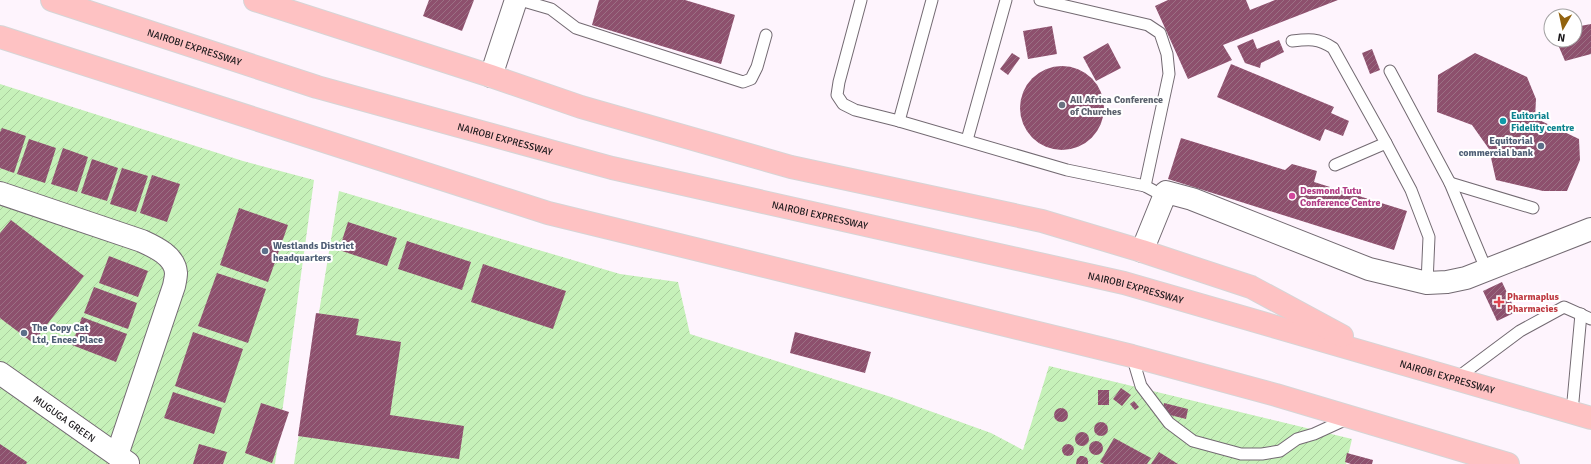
<svg xmlns="http://www.w3.org/2000/svg" width="1591" height="464" font-family="Signika,sans-serif">
	<defs>
		<pattern id="garden-furrows" width="10" height="10" patternUnits="userSpaceOnUse"><rect width="10" height="10" fill="#c6f1b9"/><path d="M-1 1l2-2M0 10L10 0M9 11l2-2" fill="none" stroke="#aace9e"/></pattern>
		<pattern id="building-hatch" width="6" height="6" patternUnits="userSpaceOnUse"><rect width="6" height="6" fill="#8d506d"/><path d="M-1 1l2-2M0 6l6-6M5 7l2-2" fill="none" stroke="#9b7084"/></pattern>
	</defs>
	<rect width="100%" height="100%" fill="#fef4fd"/>
	<g fill="url(#garden-furrows)">
		<polygon points="0,84 243,161 314,180 275,464 0,464"/>
		<polygon points="339,191 620,274 678,282 690,334 891,397 991,433 1023,450 1049,366 1352,439 1346,464 294,464"/>
	</g>
	<g fill="url(#building-hatch)">
		<polygon points="429,0 474,0 462,31 423,16"/>
		<polygon points="599,0 685,0 735,15 721,64 592,25"/>
		<polygon points="1168,0 1246,0 1250,10 1275,0 1338,0 1223,45 1232,60 1188,79 1155,6"/>
		<polygon points="1591,24 1591,54 1565,61 1556,40 1575,40 1575,27"/>
		<polygon points="1052,26 1057,54 1028,59 1023,31"/>
		<polygon points="1253,39 1257,49 1279,40 1284,52 1261,63 1260,68 1245,63 1237,46"/>
		<polygon points="1108,43 1121,68 1096,81 1083,57"/>
		<polygon points="1372,49 1380,70 1370,74 1362,53"/>
		<polygon points="1012,53 1020,58 1008,75 1000,69"/>
		<polygon points="1475,53 1527,77 1536,99 1535,118 1579,139 1580,160 1567,191 1543,191 1496,180 1489,149 1472,125 1437,112 1438,75"/>
		<polygon points="1231,64 1334,107 1331,113 1349,121 1343,136 1325,129 1320,141 1217,97"/>
		<circle cx="1062" cy="108" r="42"/>
		<polygon points="2,128 26,136 14,173 0,168 0,132"/>
		<polygon points="1181,138 1285,170 1292,164 1317,171 1314,182 1407,211 1394,250 1168,179"/>
		<polygon points="29,139 56,148 45,183 17,174"/>
		<polygon points="63,148 88,157 77,192 51,184"/>
		<polygon points="92,159 118,168 107,201 81,193"/>
		<polygon points="122,168 148,176 136,212 110,204"/>
		<polygon points="152,175 180,184 167,222 140,213"/>
		<polygon points="239,208 288,225 268,282 220,265"/>
		<polygon points="11,220 84,276 33,343 0,318 0,233"/>
		<polygon points="348,222 397,238 387,266 339,250"/>
		<polygon points="407,241 471,262 462,290 398,269"/>
		<polygon points="109,256 148,271 138,297 99,283"/>
		<polygon points="483,264 566,291 553,329 471,302"/>
		<polygon points="217,273 266,289 248,343 198,326"/>
		<polygon points="1502,282 1516,312 1497,321 1483,291"/>
		<polygon points="94,287 137,303 128,329 84,313"/>
		<polygon points="316,313 359,319 356,335 401,342 390,415 464,426 459,459 298,436"/>
		<polygon points="82,317 127,334 116,362 72,345"/>
		<polygon points="193,332 243,349 225,403 175,386"/>
		<polygon points="795,332 871,352 865,373 790,353"/>
		<polygon points="1121,388 1131,395 1122,406 1113,399"/>
		<rect x="1098" y="390" width="11" height="15"/>
		<polygon points="173,392 222,408 214,434 164,418"/>
		<polygon points="1134,401 1139,407 1135,410 1130,404"/>
		<polygon points="261,403 289,412 272,463 245,453"/>
		<polygon points="1164,403 1188,409 1186,419 1162,413"/>
		<circle cx="1061" cy="415" r="7"/>
		<circle cx="1101" cy="429" r="7"/>
		<circle cx="1082" cy="439" r="7"/>
		<polygon points="1114,438 1151,458 1147,464 1104,464 1100,462"/>
		<circle cx="1096" cy="448" r="7"/>
		<circle cx="1068" cy="450" r="6"/>
		<polygon points="0,444 27,462 26,464 0,464"/>
		<polygon points="199,444 227,452 223,464 193,464"/>
		<polygon points="1159,452 1178,464 1151,464"/>
		<polygon points="1347,453 1373,460 1372,464 1351,464 1345,462"/>
		<polygon points="1080,456 1083,456 1087,458 1088,461 1088,464 1076,464 1077,459"/>
	</g>
	<g fill="none" stroke-linecap="round" stroke-linejoin="round">
		<defs>
			<g id="service">
				<polyline points="520,0 551,9 576,28 743,82 751,79 757,67 766,35"/>
				<polyline points="861,0 839,82 837,95 843,104 855,110 899,121 1067,170 1145,186 1158,193 1166,192"/>
				<polyline points="1040,0 1148,25 1160,33 1167,54 1169,74 1145,186"/>
				<path d="M1292,41c17,-2 26,-3 41,7l53,95"/>
				<polyline points="1390,71 1450,183 1486,269"/>
				<polyline points="899,121 932,0"/>
				<polyline points="967,140 1006,0"/>
				<polyline points="1335,165 1386,143 1411,190 1429,237 1427,283"/>
				<polyline points="1450,183 1533,208"/>
				<polyline points="1132,356 1141,386 1169,423 1193,441 1241,454 1262,454 1280,451 1297,439 1314,434 1349,418"/>
				<polyline points="1457,378 1520,331 1564,307 1591,319"/>
				<polyline points="1572,412 1581,314"/>
			</g>
			<g id="minor">
				<polyline points="491,76 516,0"/>
				<path d="M0,193l142,48c13,6 33,15 34,32 0,4 -1,8 -2,13l-57,169"/>
				<polyline points="1142,251 1166,192 1192,199 1369,269 1427,283 1447,282 1466,278 1591,229"/>
				<path id="s1" d="M0,373l128,90"/>
			</g>
			<g id="trunk">
				<path id="s2" d="M52,0l265,87 295,81 512,115 467,135"/>
				<polyline points="255,0 491,76 581,107 791,167 1042,221 1142,251 1251,287 1342,336"/>
				<polyline points="0,37 548,213 1132,356 1276,395 1508,464"/>
			</g>
		</defs>
		<use href="#service" stroke="#736a72" stroke-width="13"/>
		<use href="#minor" stroke="#736a72" stroke-width="24"/>
		<use href="#trunk" stroke="#d6d5d6" stroke-width="24"/>
		<use href="#service" stroke="#fff" stroke-width="11"/>
		<use href="#minor" stroke="#fff" stroke-width="22"/>
		<use href="#trunk" stroke="#fec2c3" stroke-width="22"/>
	</g>
	<circle fill="#6b7280" stroke="#fff" stroke-width="1.5" cx="1062" cy="105" r="4"/>
	<circle fill="#0f9aa8" stroke="#fff" stroke-width="1.5" cx="1503" cy="121" r="4"/>
	<g fill="#5c6f8a" stroke="#fff" stroke-width="1.5">
		<circle cx="1541" cy="146" r="4"/>
		<circle cx="265" cy="251" r="4"/>
		<circle cx="24" cy="333" r="4"/>
	</g>
	<circle fill="#d1479c" stroke="#fff" stroke-width="1.5" cx="1292" cy="196" r="4"/>
	<path fill="#e0444e" stroke="#fff" stroke-width="1.5" d="M1497 296h4v4h4v4h-4v4h-4v-4h-4v-4h4z"/>
	<g text-anchor="middle" stroke-width="4" stroke-linejoin="round" paint-order="stroke">
		<g font-size="10" fill="#1b181b" stroke="#fff">
			<text dy="4" stroke="none"><textPath href="#s2" startOffset="150">NAIROBI EXPRESSWAY</textPath></text>
			<text dy="4" stroke="none"><textPath href="#s2" startOffset="474">NAIROBI EXPRESSWAY</textPath></text>
			<text dy="4" stroke="none"><textPath href="#s2" startOffset="798">NAIROBI EXPRESSWAY</textPath></text>
			<text dy="4" stroke="none"><textPath href="#s2" startOffset="1122">NAIROBI EXPRESSWAY</textPath></text>
			<text dy="4" stroke="none"><textPath href="#s2" startOffset="1446">NAIROBI EXPRESSWAY</textPath></text>
			<text dy="4" stroke="none"><textPath href="#s1" startOffset="79">MUGUGA GREEN</textPath></text>
		</g>
		<g font-size="10" font-weight="bold" fill="#5b616d" stroke="#fff" text-anchor="start">
			<text x="1070" y="103">All Africa Conference<tspan x="1070" dy="12">of Churches</tspan></text>
		</g>
		<g font-size="10" font-weight="bold" fill="#0d838f" stroke="#fff" text-anchor="start">
			<text x="1511" y="119">Euitorial<tspan x="1511" dy="12">Fidelity centre</tspan></text>
		</g>
		<g font-size="10" font-weight="bold" fill="#4e5e75" stroke="#fff" text-anchor="start">
			<text x="1533" y="144" text-anchor="end">Equitorial<tspan x="1533" dy="12">commercial bank</tspan></text>
			<text x="273" y="249">Westlands District<tspan x="273" dy="12">headquarters</tspan></text>
			<text x="32" y="331">The Copy Cat<tspan x="32" dy="12">Ltd, Encee Place</tspan></text>
		</g>
		<g font-size="10" font-weight="bold" fill="#b23c85" stroke="#fff" text-anchor="start">
			<text x="1300" y="194">Desmond Tutu<tspan x="1300" dy="12">Conference Centre</tspan></text>
		</g>
		<g font-size="10" font-weight="bold" fill="#be3a42" stroke="#fff" text-anchor="start">
			<text x="1507" y="300">Pharmaplus<tspan x="1507" dy="12">Pharmacies</tspan></text>
		</g>
	</g>
	<g transform="translate(1563 28) rotate(189)"><circle r="19" fill="#ffffff" stroke="#a4a3a4"/>
	<path d="M0-3L7 15L0 10L-7 15Z" fill="#92630f"/>
	<text y="-6" font-size="11" font-weight="bold" text-anchor="middle" fill="#1b181b">N</text>
	</g>
</svg>
